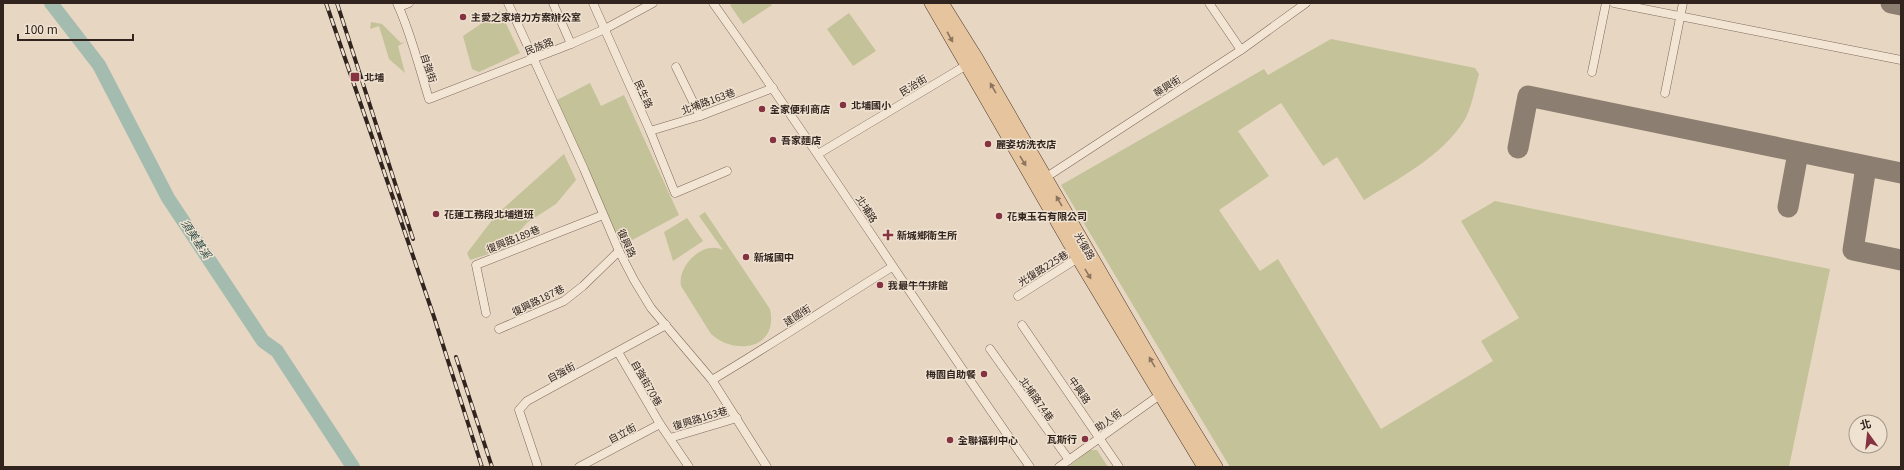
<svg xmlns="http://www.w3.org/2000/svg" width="1904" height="470" font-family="Georgia,'Noto Sans TC',serif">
	<rect width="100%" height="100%" fill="#e7d7c2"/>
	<g fill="#c4c298">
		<polygon points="733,3 770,3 772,5 743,24 730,5"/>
		<polygon points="500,11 520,53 479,72 472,69 463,36"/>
		<polygon points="849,13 876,51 853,66 827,29"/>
		<polygon points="371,22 382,24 401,43 405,42 398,46 405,73 389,59 379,26 370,29"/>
		<path d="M1331,39l144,29 4,6c-4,14 -8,36 -15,47 -23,36 -65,57 -100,79l-27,-43 -14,9 -42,-63 -43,28 31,45 -50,34 41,61 18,-12 103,170 112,-68 -12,-20 38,-23 -58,-97 34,-20 335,68 -41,198h-559l-169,-282 203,-116 4,6z"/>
		<polygon points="590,83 601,106 624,95 679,215 621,246 557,100"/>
		<polygon points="564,154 576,180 556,204 528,222 501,250 470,260 467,253 496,215"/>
		<path d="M705,212l65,97c9,40 -35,47 -59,25l-30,-48c-4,-20 22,-46 42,-36l-24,-34z"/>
		<polygon points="687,218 703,241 673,261 664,232"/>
		<polygon points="1090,450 1097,450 1108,467 1068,467"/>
	</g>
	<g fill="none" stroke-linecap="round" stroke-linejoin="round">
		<polyline stroke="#a4bbb0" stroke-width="14" points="51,3 99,65 168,198 263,341 277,351 353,467"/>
		<g stroke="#8c7e70" stroke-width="21">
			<polyline points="1891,3 1901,5"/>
			<polyline points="1518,148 1528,96 1901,173"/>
			<polyline points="1866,167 1853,250 1901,260"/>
			<polyline points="1788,207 1798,153"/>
		</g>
		<defs>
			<g id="minor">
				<path d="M397,3c14,30 22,64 32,96l142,-55 34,-15 48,-26"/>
				<polyline points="508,3 584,169 619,251 634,280 651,308 712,380 767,467"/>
				<polyline points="553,3 571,44"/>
				<polyline points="593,3 650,131 675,193 727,171"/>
				<path d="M713,3c109,153 209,311 317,464"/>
				<polyline points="1209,3 1241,50"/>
				<polyline points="1614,3 1901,60"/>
				<polyline points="399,7 409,3"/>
				<polyline points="676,67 700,116"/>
				<polyline points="1592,72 1606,3"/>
				<polyline points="1665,93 1683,3"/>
				<polyline points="650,131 700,116 773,88"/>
				<polyline points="818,154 970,63"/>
				<polyline points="1042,180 1241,50 1306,3"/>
				<polyline points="1018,296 1078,258"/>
				<polyline points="486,313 476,265 603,215"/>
				<polyline points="1022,325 1119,467"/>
				<polyline points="499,329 564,301 583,286 619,251"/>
				<polyline points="990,349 1069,460"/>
				<polyline points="618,352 660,424"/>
				<path d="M712,380c61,-36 120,-76 180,-113"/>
				<polyline points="670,438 737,418"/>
				<polyline points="538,467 519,410 527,401 666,325"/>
				<polyline points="579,467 660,424 689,467"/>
				<polyline points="1059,467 1164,392"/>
			</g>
			<g id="primary">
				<polyline points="931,3 1078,258 1204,467"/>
				<polyline points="942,3 977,59 1168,389 1216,467"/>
			</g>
		</defs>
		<use href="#minor" stroke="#7f695c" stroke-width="9"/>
		<use href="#primary" stroke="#4d392f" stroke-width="14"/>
		<use href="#minor" stroke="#f3e5d4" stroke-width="8"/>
		<use href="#primary" stroke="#e6c59e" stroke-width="13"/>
		<defs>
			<g id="rail">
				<polyline points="326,3 434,317 482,467"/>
				<polyline points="337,3 413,239"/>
				<polyline points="456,357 492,467"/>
			</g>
		</defs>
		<use href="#rail" stroke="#31241e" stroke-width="4"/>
		<use href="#rail" stroke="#f0e2d1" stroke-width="2.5" stroke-dasharray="8" stroke-linecap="butt"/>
	</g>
	<defs><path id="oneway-solid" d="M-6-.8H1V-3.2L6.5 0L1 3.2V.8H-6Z"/></defs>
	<g fill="#8c745e">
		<use href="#oneway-solid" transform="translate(950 37) rotate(61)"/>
		<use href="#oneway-solid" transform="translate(993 88) rotate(-120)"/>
		<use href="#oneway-solid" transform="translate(1023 161) rotate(59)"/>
		<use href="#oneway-solid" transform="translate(1059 201) rotate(-120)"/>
		<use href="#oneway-solid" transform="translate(1088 274) rotate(59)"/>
		<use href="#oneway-solid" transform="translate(1152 362) rotate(-120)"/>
	</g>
	<g fill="#863341" stroke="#f0e2d1" stroke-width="1.5">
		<circle cx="463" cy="17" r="4"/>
		<rect x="350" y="72" width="10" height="10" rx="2"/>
		<circle cx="843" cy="105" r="4"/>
		<circle cx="762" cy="109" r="4"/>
		<circle cx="773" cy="140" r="4"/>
		<circle cx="988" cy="144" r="4"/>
		<circle cx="436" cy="214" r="4"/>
		<circle cx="999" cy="216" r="4"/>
		<path d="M886 229h4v4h4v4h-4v4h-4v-4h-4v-4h4z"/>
		<circle cx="746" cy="257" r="4"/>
		<circle cx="880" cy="285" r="4"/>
		<circle cx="984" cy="374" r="4"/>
		<circle cx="1085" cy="439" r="4"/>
		<circle cx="950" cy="440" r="4"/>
	</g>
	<g text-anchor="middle" stroke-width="3" stroke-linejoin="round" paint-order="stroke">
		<g font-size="10" font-weight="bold" fill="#31241e" stroke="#f0e2d1" text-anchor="start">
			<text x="471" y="21">主愛之家培力方案辦公室</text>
			<text x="364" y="81">北埔</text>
			<text x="851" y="109">北埔國小</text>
			<text x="770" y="113">全家便利商店</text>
			<text x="781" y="144">吾家麵店</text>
			<text x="996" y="148">麗姿坊洗衣店</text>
			<text x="444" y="218">花蓮工務段北埔道班</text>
			<text x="1007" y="220">花東玉石有限公司</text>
			<text x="897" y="239">新城鄉衛生所</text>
			<text x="754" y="261">新城國中</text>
			<text x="888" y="289">我最牛牛排館</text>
			<text x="976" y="378" text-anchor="end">梅園自助餐</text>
			<text x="1077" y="443" text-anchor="end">瓦斯行</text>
			<text x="958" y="444">全聯福利中心</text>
		</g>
		<g font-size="10" fill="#31241e" stroke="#f0e2d1">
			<text transform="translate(539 46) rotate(-21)" y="4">民族路</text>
			<text transform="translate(429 68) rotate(72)" y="4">自強街</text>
			<text transform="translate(913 85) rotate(-31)" y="4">民治街</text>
			<text transform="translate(1167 86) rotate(-33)" y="4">華興街</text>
			<text transform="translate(644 94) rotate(66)" y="4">民生路</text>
			<text transform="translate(708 101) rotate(-20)" y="4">北埔路163巷</text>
			<text transform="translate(867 209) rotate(57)" y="4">北埔路</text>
			<text transform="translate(513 239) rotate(-22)" y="4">復興路189巷</text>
			<text transform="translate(627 243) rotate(66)" y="4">復興路</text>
			<text transform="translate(1085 246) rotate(60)" y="4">光復路</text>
			<text transform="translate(1043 268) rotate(-32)" y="4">光復路225巷</text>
			<text transform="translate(538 300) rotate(-26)" y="4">復興路187巷</text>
			<text transform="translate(797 315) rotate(-33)" y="4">建國街</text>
			<text transform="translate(561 372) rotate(-28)" y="4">自強街</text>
			<text transform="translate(647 383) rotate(60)" y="4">自強街70巷</text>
			<text transform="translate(1080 390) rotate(55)" y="4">中興路</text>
			<text transform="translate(1037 399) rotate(55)" y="4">北埔路74巷</text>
			<text transform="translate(700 418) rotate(-17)" y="4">復興路163巷</text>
			<text transform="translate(1108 420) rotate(-36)" y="4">助人街</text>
			<text transform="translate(622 433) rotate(-28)" y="4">自立街</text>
		</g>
		<g font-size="11" font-style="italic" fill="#2f4f48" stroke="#f0e2d1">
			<text transform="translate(196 239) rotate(56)" y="4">須美基溪</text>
		</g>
	</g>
	<rect width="1904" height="470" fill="none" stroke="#31241e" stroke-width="8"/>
	<g transform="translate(1868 434) rotate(345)"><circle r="19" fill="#f0e2d1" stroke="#a49689"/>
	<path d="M0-3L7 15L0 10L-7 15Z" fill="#863341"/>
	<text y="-6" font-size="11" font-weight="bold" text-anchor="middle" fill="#31241e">北</text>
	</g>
	<path d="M18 34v6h115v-6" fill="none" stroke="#31241e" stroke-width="2"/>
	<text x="24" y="34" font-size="12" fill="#31241e" stroke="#f0e2d1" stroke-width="3" paint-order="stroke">100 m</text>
</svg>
